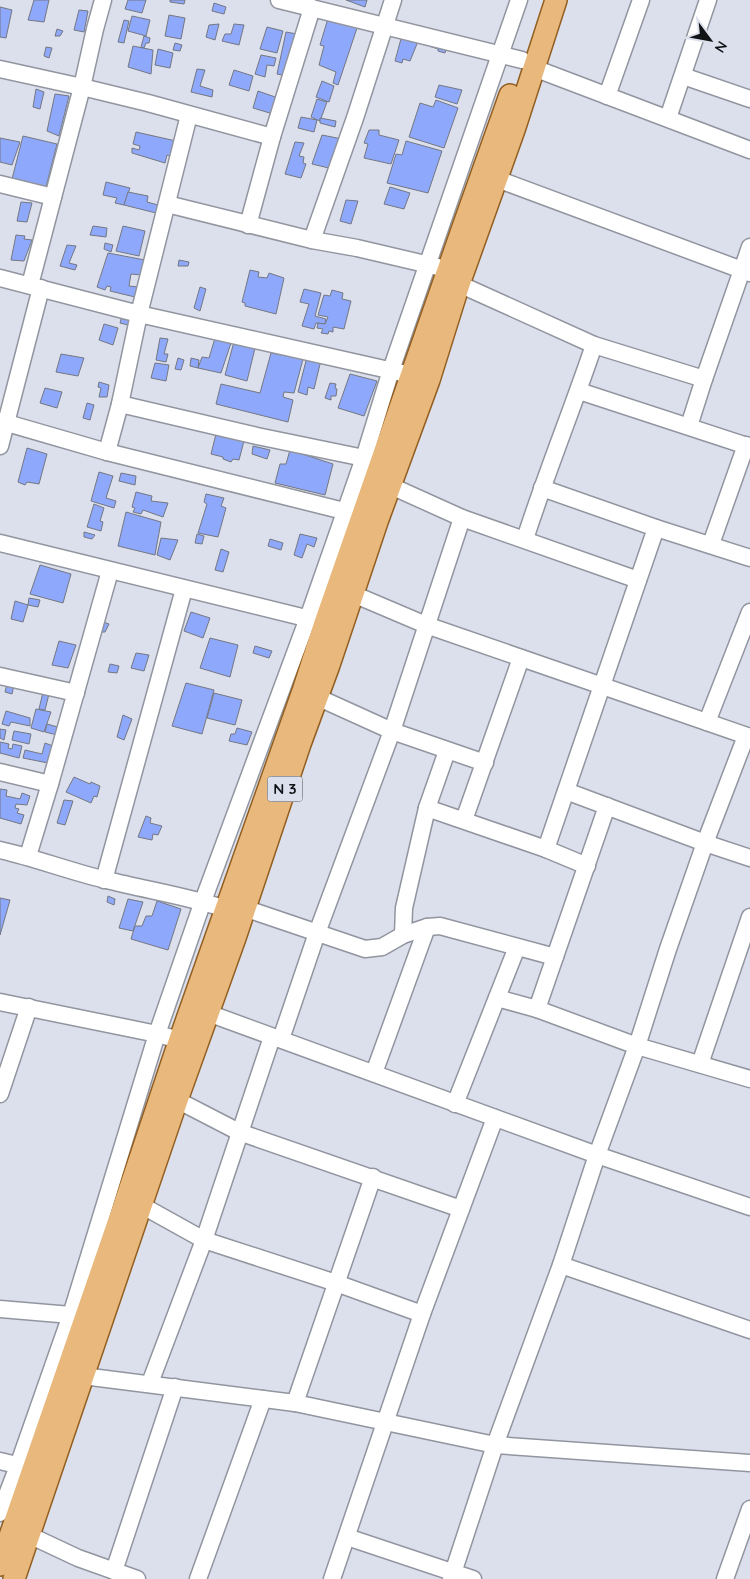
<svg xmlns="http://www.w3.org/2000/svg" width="750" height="1579" font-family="Quicksand,sans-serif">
	<rect width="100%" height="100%" fill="#dce0ec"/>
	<g fill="#8ea8fc" stroke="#747782">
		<polygon points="34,0 49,0 44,22 28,20"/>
		<polygon points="128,0 146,0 142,13 125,9"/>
		<polygon points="170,0 185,0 184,4 170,2"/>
		<polygon points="346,0 367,0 365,7"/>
		<polygon points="214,3 226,7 224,14 212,11"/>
		<polygon points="0,7 12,10 6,38 0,37"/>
		<polygon points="79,10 88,11 84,32 74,30"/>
		<polygon points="169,15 185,18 181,39 165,36"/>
		<polygon points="329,15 359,22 338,85 333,83 336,72 319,65 324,46 320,45"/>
		<polygon points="132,16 150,20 146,36 128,31"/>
		<polygon points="124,20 129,21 124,43 118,42"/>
		<polygon points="219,24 215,40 206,37 209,25"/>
		<polygon points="234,24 244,25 239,45 222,41 225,34 231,34"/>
		<polygon points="267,27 283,31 277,53 260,49"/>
		<polygon points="57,29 63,31 60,36 55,36"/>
		<polygon points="286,32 297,34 287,76 277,74"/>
		<polygon points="402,35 419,39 410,61 403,59 402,63 395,61"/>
		<polygon points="144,36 150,38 149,43 146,43 144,48 141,47"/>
		<polygon points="430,41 447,46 445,53 438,51 438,49 429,46"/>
		<polygon points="175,43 182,45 180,51 173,50"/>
		<polygon points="133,46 153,50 151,74 128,67"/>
		<polygon points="46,47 52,48 49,58 44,56"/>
		<polygon points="158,49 173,53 170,68 155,65"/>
		<polygon points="261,55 276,58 274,66 267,65 265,77 255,74"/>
		<polygon points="197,69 205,70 200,86 213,90 212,97 191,92"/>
		<polygon points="234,70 253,76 249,91 229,85"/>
		<polygon points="322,81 334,86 329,102 316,97"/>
		<polygon points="439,85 462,90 457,104 435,97"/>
		<polygon points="36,89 44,92 40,109 33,107"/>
		<polygon points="258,91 278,98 273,114 253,108"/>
		<polygon points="55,94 69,96 59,136 47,131"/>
		<polygon points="317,99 327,102 320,121 311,117"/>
		<polygon points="436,100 458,108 444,148 409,137 420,103 433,107"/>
		<polygon points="301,117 317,120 314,132 298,128"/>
		<polygon points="320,118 336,121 335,127 320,123"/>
		<polygon points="369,130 379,130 379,135 399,140 391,164 364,158 368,144 364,143"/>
		<polygon points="136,132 176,141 172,157 167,155 165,163 132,153 132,148 139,150 140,146 133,144"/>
		<polygon points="322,135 342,139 333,169 312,164"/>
		<polygon points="23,136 57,144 46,187 12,179"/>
		<polygon points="0,138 20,142 12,165 0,162"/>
		<polygon points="406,141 442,151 428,193 387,183 396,154 402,155"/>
		<polygon points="295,142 304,143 299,156 304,157 303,163 306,164 301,178 285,174"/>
		<polygon points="106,182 130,188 124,205 115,203 117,198 103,195"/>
		<polygon points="390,187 410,193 404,209 384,204"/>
		<polygon points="128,192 148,196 147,202 158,205 156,213 124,205"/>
		<polygon points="346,200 358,201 351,224 340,221"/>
		<polygon points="21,202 32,203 27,222 17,221"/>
		<polygon points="93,226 107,228 106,237 90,235"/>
		<polygon points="123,226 145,231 139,256 116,251"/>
		<polygon points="16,235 25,236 24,239 32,240 24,261 11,260"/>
		<polygon points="105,243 113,245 111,252 104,249"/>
		<polygon points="67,245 76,246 69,263 77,265 75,270 60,266"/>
		<polygon points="108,253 145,260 141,275 131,274 129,286 139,287 135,297 110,291 111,287 107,286 105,290 97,287"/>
		<polygon points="179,260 189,262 188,266 178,266"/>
		<polygon points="250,270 259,272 258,277 267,278 269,273 284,278 276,314 245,306 245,303 242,302"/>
		<polygon points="200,287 206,289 200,311 194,308"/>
		<polygon points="304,289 321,293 315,316 326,319 325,324 316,323 314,329 302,326 309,304 300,302"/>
		<polygon points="332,290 343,293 342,299 351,301 344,329 333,327 333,332 329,331 328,334 321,333 323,329 317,328 318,323 325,324 328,317 318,315 324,295 330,296"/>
		<polygon points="122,316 129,318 128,325 120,323"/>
		<polygon points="104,324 118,328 113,345 99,340"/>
		<polygon points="216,335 232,340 221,373 198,368 202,357 209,358"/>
		<polygon points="160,338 168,339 164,354 168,354 166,362 156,360"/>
		<polygon points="235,338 256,344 247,381 225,375"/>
		<polygon points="271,353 303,359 294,393 284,392 283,397 293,400 288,422 216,404 221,384 260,393"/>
		<polygon points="61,354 84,358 78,376 56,372"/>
		<polygon points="307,357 321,360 314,389 308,387 307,395 298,392"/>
		<polygon points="178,358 184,360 181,370 175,369"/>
		<polygon points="191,358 199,360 198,368 190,366"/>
		<polygon points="155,363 169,365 166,381 151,378"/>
		<polygon points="350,374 377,381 364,416 338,408"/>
		<polygon points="99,382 109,385 107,397 99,397 101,388 98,387"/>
		<polygon points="330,383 336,384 335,388 337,389 336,396 331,396 331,400 325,398"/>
		<polygon points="45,388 62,392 57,408 40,403"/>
		<polygon points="87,403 94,405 90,420 83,418"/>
		<polygon points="217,430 244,441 239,460 233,459 231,462 223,459 223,457 211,454"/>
		<polygon points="253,446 270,450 267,459 252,454"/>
		<polygon points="27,448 47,454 39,484 27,482 25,485 18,482"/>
		<polygon points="290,450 333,464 325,495 275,483 280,464 286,464"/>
		<polygon points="99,472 113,476 106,498 116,501 114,508 91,501"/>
		<polygon points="121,473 136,476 135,485 119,481"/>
		<polygon points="136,492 152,496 151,501 168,503 163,517 143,510 141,514 133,512 135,508 132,507"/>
		<polygon points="206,494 224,498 221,506 226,508 218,537 198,533 207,504 204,502"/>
		<polygon points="94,504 104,508 100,521 103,522 101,531 87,527"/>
		<polygon points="126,512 161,522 155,555 118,546"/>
		<polygon points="84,532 95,535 92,539 84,537"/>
		<polygon points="197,534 204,536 202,544 195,543"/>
		<polygon points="300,534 317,538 314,547 307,544 302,558 294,555"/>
		<polygon points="161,538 178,540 170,560 157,555"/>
		<polygon points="270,539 283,543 281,550 268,546"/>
		<polygon points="221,549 229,552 223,572 215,570"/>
		<polygon points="40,565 71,574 63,603 30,594"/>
		<polygon points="29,598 40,600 38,607 28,605"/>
		<polygon points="15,601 28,605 23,622 11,619"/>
		<polygon points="191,612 210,618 203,638 184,631"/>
		<polygon points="103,622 109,624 105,632 100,632"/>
		<polygon points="210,638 238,645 230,677 200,668"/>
		<polygon points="59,641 76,645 68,668 52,665"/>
		<polygon points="255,646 272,651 269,658 253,653"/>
		<polygon points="136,653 149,655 144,671 131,668"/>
		<polygon points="110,664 119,666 117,673 108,672"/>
		<polygon points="186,683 214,690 202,734 172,726"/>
		<polygon points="7,684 14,685 12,694 5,692"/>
		<polygon points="43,692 49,694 45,710 39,709"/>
		<polygon points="214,693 242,700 235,725 207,718"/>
		<polygon points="36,709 51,712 44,732 31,728"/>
		<polygon points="6,711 30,718 30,726 11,722 9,726 2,724"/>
		<polygon points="123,715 132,719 124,740 117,737"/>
		<polygon points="47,724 61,728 57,735 45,732"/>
		<polygon points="237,728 252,732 247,745 229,741 231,734 235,734"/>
		<polygon points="0,729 6,730 4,740 0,738"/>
		<polygon points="14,731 31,734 29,744 12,740"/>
		<polygon points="0,742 9,744 8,748 12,749 13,744 22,746 19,758 0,753"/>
		<polygon points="45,743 53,746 48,763 23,758 25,750 42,754"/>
		<polygon points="74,777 90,784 91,782 100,786 97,797 94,796 91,803 66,792"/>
		<polygon points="0,789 7,790 6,796 20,799 22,793 30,796 27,805 16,804 15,808 19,809 17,813 24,815 21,824 0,818"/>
		<polygon points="64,800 73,801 65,825 57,823"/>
		<polygon points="146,816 151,818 150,823 162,826 158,835 153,834 152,840 138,837"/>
		<polygon points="108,896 115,899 114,905 107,902"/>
		<polygon points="0,898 10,900 0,935"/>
		<polygon points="128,899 143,902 133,931 119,928"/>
		<polygon points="157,901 181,909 168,950 131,939 135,926 142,926 146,916 152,916"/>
	</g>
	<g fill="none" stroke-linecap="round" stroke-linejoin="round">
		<defs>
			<g id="minor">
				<polyline points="279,0 522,60"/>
				<polyline points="534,68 750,150"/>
				<polyline points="0,69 82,87 148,103 272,137"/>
				<polyline points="683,76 750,99"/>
				<polyline points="607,96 641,0"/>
				<polyline points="668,118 708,0"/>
				<polyline points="497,179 750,273"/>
				<polyline points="0,184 53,197"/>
				<polyline points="167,204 312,240 357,248 438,267"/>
				<polyline points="248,225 272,137 312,8"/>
				<polyline points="312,240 355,118 393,0"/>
				<polyline points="0,278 139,314 402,373"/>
				<polyline points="459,284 594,345 704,379"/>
				<polyline points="30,285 82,87 95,29 103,0"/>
				<polyline points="579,391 750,447"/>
				<polyline points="120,404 257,436 364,458"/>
				<polyline points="0,421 107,452 356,514"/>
				<polyline points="689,426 704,379 750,247"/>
				<polyline points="0,446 41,288"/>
				<polyline points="107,452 120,404 139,314 189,115"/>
				<polyline points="391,486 462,518 638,580"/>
				<polyline points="542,488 656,528 750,558"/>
				<path d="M525,539c21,-65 47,-129 69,-194"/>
				<polyline points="0,543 318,621"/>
				<polyline points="711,544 746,445"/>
				<polyline points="353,594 426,625 750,737"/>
				<polyline points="0,676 76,693"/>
				<polyline points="317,697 392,731 485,763"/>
				<polyline points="707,722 750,612"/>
				<polyline points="0,772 50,784"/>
				<polyline points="566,791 705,843 750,858"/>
				<polyline points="427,808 546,849 587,866"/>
				<polyline points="464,820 521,658"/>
				<polyline points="546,849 656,528"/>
				<path d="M0,850c36,8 71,22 107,30 39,10 80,16 119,29"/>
				<polyline points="28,856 50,784 110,571"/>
				<polyline points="104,880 184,589"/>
				<polyline points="244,908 365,949 382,947 403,935 427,927 440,926 555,957"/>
				<polyline points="403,935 404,908 427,808 447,751"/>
				<polyline points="497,998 537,1009 637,1046 750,1079"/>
				<polyline points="0,1002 157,1034 191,1043"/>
				<polyline points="537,1009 607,806"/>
				<polyline points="208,1013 597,1155 750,1207"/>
				<polyline points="281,1039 317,933 392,731 462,518"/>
				<polyline points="700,1064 750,917"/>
				<polyline points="374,1073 427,927"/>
				<polyline points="0,1094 29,1007"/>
				<polyline points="177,1100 239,1132 461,1209"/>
				<polyline points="455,1104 517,947"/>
				<polyline points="141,1205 204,1240 336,1283 422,1314"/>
				<polyline points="561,1265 750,1330"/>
				<polyline points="0,1309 71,1315"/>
				<polyline points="83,1376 295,1403 495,1445 750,1463"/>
				<polyline points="150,1383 204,1240 272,1037"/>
				<polyline points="295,1403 373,1177"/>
				<polyline points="0,1461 29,1468"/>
				<polyline points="0,1513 18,1466 71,1315 157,1034 203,901 308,618 364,458 391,370 519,0"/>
				<polyline points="29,1535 78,1558 137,1579"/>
				<polyline points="347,1537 473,1579"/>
				<polyline points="114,1571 175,1387"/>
				<polyline points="198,1579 263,1399"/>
				<polyline points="332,1579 422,1314 495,1118"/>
				<polyline points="451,1579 495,1445 561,1265 597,1155 637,1046 668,949 705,843 746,736"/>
				<polyline points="725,1579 750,1509"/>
			</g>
			<g id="major">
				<polyline points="0,1565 126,1200 180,1039 303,691 325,623 462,230 510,95"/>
				<polyline points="14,1579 177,1100 235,938 300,744 329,665 378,519 429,380 459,284 514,130 556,0"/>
			</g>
		</defs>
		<use href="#minor" stroke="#91959f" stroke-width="19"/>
		<use href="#major" stroke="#935f20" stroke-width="24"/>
		<use href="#minor" stroke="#fff" stroke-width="16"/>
		<use href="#major" stroke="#e8b87c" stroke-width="21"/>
	</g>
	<g text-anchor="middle" stroke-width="4.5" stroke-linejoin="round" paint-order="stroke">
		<rect fill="#dce0ec" stroke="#4f5057" stroke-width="1" x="267.5" y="776.5" width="35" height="25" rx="4"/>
		<g font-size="15" font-weight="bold" fill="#121317">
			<text x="285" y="794">N 3</text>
		</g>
	</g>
	<g transform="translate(710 40) rotate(122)" stroke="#dce0ec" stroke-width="4" paint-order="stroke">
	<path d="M0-4L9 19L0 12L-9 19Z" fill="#121317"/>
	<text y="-8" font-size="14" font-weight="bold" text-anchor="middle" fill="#121317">N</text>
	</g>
</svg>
